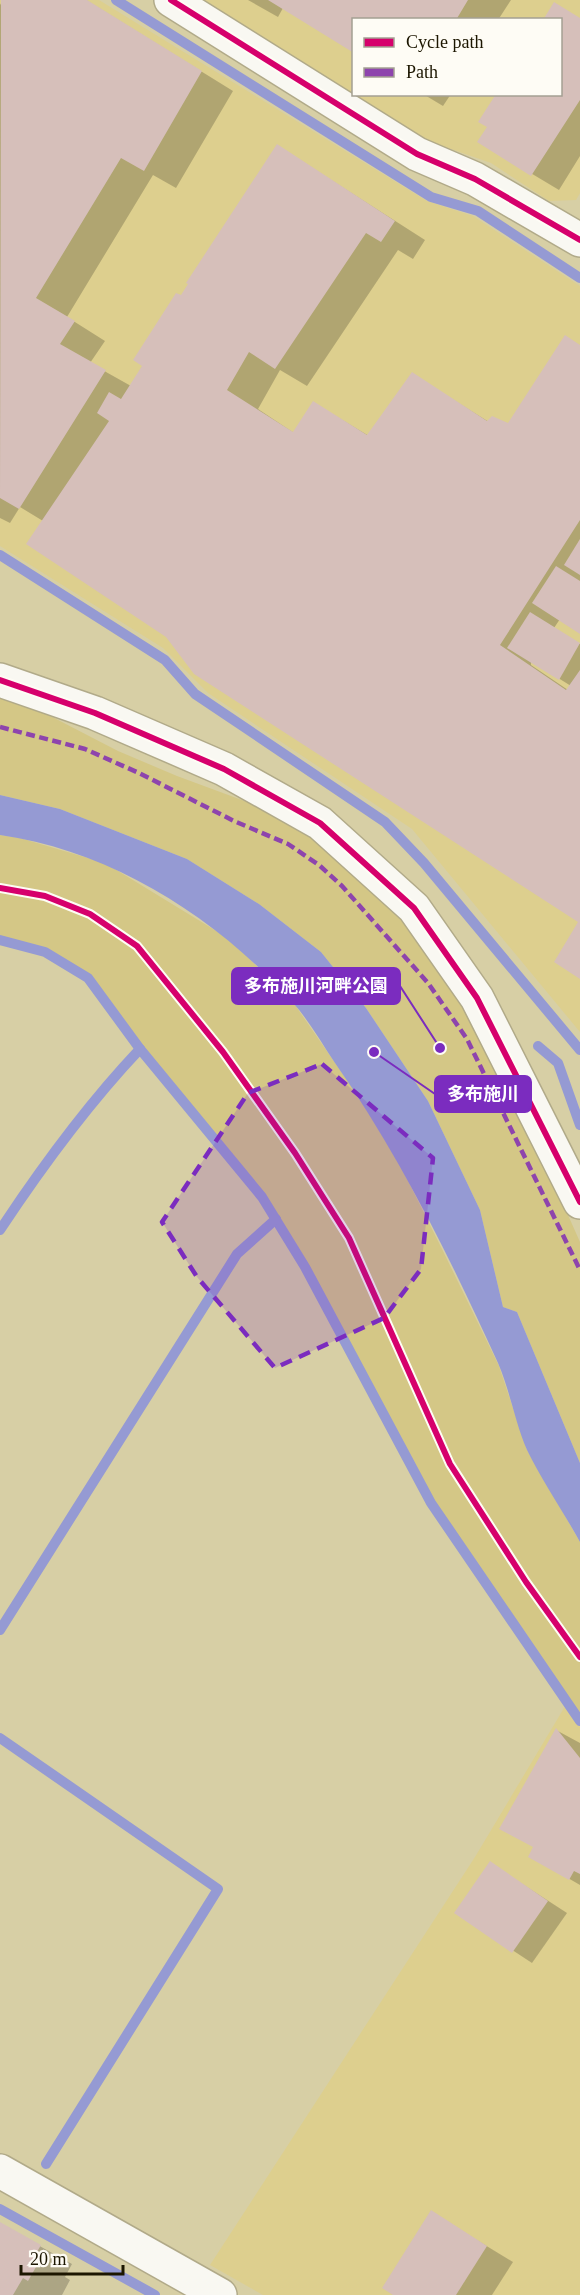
<svg xmlns="http://www.w3.org/2000/svg" width="580" height="2295" font-family="'Times New Roman','Noto Sans JP',serif">
	<rect width="100%" height="100%" fill="#d7cfa5"/>
	<g fill="#ddcf8e" fill-rule="evenodd">
		<polygon points="0,0 99,0 427,201 473,216 580,286 580,1032 412,829 208,693 163,648 0,546"/>
		<path d="M203,0h377v193l-4,7 -27,1 -58,-38 -63,-22zM354,20h206v74h-206z"/>
		<polygon points="567,1703 580,1721 580,2295 263,2295 210,2265 475,1857"/>
	</g>
	<g fill="#d4c786">
		<polygon points="0,696 33,707 118,751 177,776 266,809 307,833 410,928 448,975 511,1087 580,1242 580,1463 517,1312 503,1307 480,1210 428,1101 366,1008 321,952 259,904 187,859 60,809 0,795"/>
		<polygon points="0,835 20,838 105,863 231,940 295,1005 360,1099 399,1163 442,1249 499,1366 527,1450 580,1542 580,1721 431,1503 305,1267 262,1197 140,1049 88,978 45,952 0,940"/>
	</g>
	<path fill="#959ad3" d="M0,795l60,14 127,50 72,45 62,48 45,56 62,93 52,109 23,97 14,5 63,151v79c-17,-31 -38,-61 -53,-92 -12,-28 -17,-59 -29,-87 -47,-103 -98,-207 -163,-300 -13,-19 -25,-41 -41,-59 -75,-85 -181,-153 -294,-169z"/>
	<g fill="#0003" fill-rule="evenodd">
		<path d="M3,0h83l147,91 -57,97 -23,-13 -86,142 38,24 -15,22 41,23 51,-89 96,-151 147,94 -12,19 -15,-9 -91,136 -27,-16 -22,39 36,24 20,-30 55,33 43,-62 77,48 20,3 71,-79v286l-20,-13 -6,9 26,16v333v-55l-413,-286 -124,-115 -23,-14 -10,16 -10,-5v-513zM531,661l40,25 -3,4 -37,-25z"/>
		<polygon points="248,0 511,0 498,20 354,20 283,8 278,17"/>
		<polygon points="580,19 580,156 559,190 479,142 560,94"/>
		<polygon points="423,94 451,94 443,106"/>
		<polygon points="556,1730 580,1743 580,1885 530,1856 535,1848"/>
		<polygon points="490,1863 567,1913 532,1963 456,1913"/>
		<polygon points="0,2224 72,2264 65,2277 70,2280 62,2295 0,2295"/>
		<polygon points="457,2228 513,2262 492,2295 396,2295"/>
	</g>
	<g fill="none" stroke-linecap="round" stroke-linejoin="round">
		<g stroke="#959ad3" stroke-width="10">
			<polyline points="116,0 431,197 478,211 580,278"/>
			<polyline points="0,555 165,660 195,694 385,822 424,863 580,1050"/>
			<polyline points="0,940 45,952 88,978 140,1049 262,1197 305,1267 431,1503 580,1721"/>
			<polyline points="538,1046 558,1063 580,1125"/>
			<path d="M0,1230c43,-65 87,-125 140,-181"/>
			<polyline points="0,1630 237,1254 276,1219"/>
			<polyline points="0,1738 218,1889 46,2164"/>
			<polyline points="0,2209 155,2295"/>
		</g>
	</g>
	<g fill="#d6bfba">
		<polygon points="1,0 87,0 202,71 144,171 121,158 36,298 75,321 60,344 106,370 19,509 0,498"/>
		<polygon points="268,0 468,0 456,20 354,20 354,53"/>
		<polygon points="554,2 580,18 580,100 531,176 477,142 487,127 478,122 496,94 560,94 560,20 543,20"/>
		<polygon points="277,144 395,221 381,242 366,233 275,369 249,352 227,390 293,432 313,401 367,435 412,372 487,421 492,416 508,423 565,335 580,345 580,520 500,645 566,690 580,670 580,979 554,962 578,922 194,674 166,637 26,544 109,421 97,413 109,392 121,399 142,366 133,360 176,293 181,295 188,284 186,283"/>
		<polygon points="580,539 580,575 564,565"/>
		<polygon points="556,566 580,581 580,634 532,603"/>
		<polygon points="530,612 580,643 559,680 507,648"/>
		<polygon points="556,1728 580,1758 580,1874 574,1871 569,1880 528,1857 533,1847 499,1829"/>
		<polygon points="490,1861 548,1901 512,1953 454,1913"/>
		<polygon points="431,2210 487,2246 456,2295 393,2295 382,2288"/>
		<polygon points="0,2222 41,2245 34,2257 40,2260 28,2281 23,2278 13,2295 0,2295"/>
	</g>
	<g fill="none" stroke-linecap="round" stroke-linejoin="round">
		<defs>
			<g id="minor">
				<polyline points="171,0 417,154 475,179 580,240"/>
				<polyline points="0,680 95,713 224,769 320,823 414,908 477,998 580,1202"/>
				<polyline points="0,2171 220,2295"/>
			</g>
		</defs>
		<use href="#minor" stroke="#b1aa89" stroke-width="36"/>
		<use href="#minor" stroke="#f9f8f2" stroke-width="33"/>
		<polyline stroke="#8e44ad" stroke-width="4.5" stroke-dasharray="9 4.5" stroke-linecap="butt" points="0,727 85,749 139,773 234,821 288,844 319,865 342,886 428,983 467,1039 580,1270"/>
		<defs>
			<g id="cycleway">
				<polyline points="171,0 417,154 475,179 580,240"/>
				<polyline points="0,680 95,713 224,769 320,823 414,908 477,998 580,1202"/>
				<polyline points="0,888 45,896 90,914 137,946 223,1052 295,1153 349,1238 450,1464 526,1582 580,1657"/>
			</g>
		</defs>
		<use href="#cycleway" stroke="#fefcf5" stroke-width="10"/>
		<use href="#cycleway" stroke="#d6006c" stroke-width="6"/>
	</g>
	<path fill="#7b2cbf" fill-opacity="0.2" stroke="#7b2cbf" stroke-width="4.5" stroke-dasharray="12 8" stroke-linejoin="round" d="M322,1064l111,94 -12,111 -37,49 -109,50 -78,-91 -35,-55 86,-129z"/>
	<path fill="none" stroke="#7b2cbf" stroke-width="2" d="M440 1048L400 986M374 1052L435 1094"/>
	<g fill="#7b2cbf" stroke="#fefcf5" stroke-width="2">
		<circle cx="440" cy="1048" r="6"/>
		<circle cx="374" cy="1052" r="6"/>
	</g>
	<g fill="#7b2cbf" stroke="#7b2cbf" stroke-width="2">
		<rect x="232" y="968" width="168" height="36" rx="6"/>
		<rect x="435" y="1076" width="96" height="36" rx="6"/>
	</g>
	<g font-size="18" text-anchor="middle" font-weight="bold" fill="#fff">
		<text x="316" y="992">多布施川河畔公園</text>
		<text x="483" y="1100">多布施川</text>
	</g>
	<rect x="352" y="18" width="210" height="78" fill="#fefcf5" stroke="#a4a093" stroke-width="1.5"/>
	<rect x="364" y="38" width="30" height="9" fill="#d6006c" stroke="#a4a093" stroke-width="1.5"/>
	<text x="406" y="48" font-size="18" fill="#1c1600">Cycle path</text>
	<rect x="364" y="68" width="30" height="9" fill="#8e44ad" stroke="#a4a093" stroke-width="1.5"/>
	<text x="406" y="78" font-size="18" fill="#1c1600">Path</text>
	<path d="M21 2265v9h102v-9" fill="none" stroke="#1c1600" stroke-width="3"/>
	<text x="30" y="2265" font-size="18" fill="#1c1600" stroke="#fefcf5" stroke-width="4.5" paint-order="stroke">20 m</text>
</svg>
